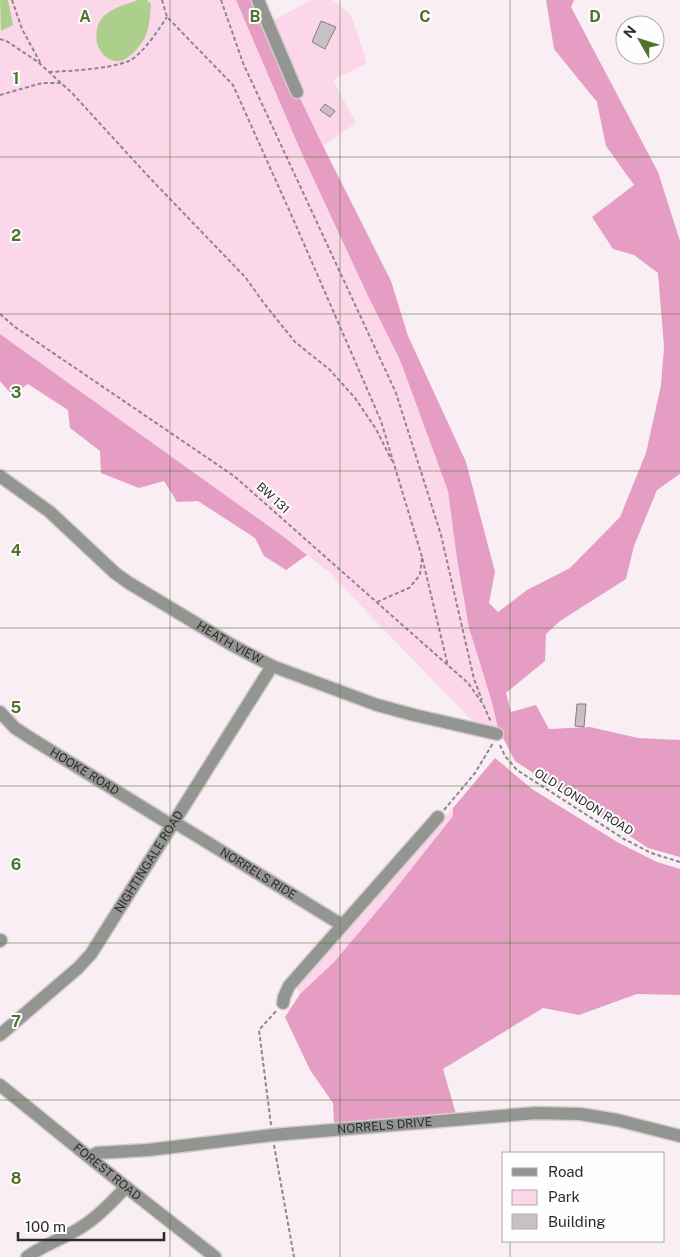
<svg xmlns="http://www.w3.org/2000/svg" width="680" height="1257" font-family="'Public Sans',sans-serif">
	<rect width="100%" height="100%" fill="#f8eef3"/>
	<g fill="#fcd7ea" fill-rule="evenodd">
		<polygon points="0,0 236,0 302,154 368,296 400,360 448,491 457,559 469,628 491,699 498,728 475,724 337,581 333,575 284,537 0,334"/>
		<path d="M311,0h21l19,15 16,48 -34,17 23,43 -33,23 -58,-121zM321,21l15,6 -11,22 -12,-8z"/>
		<polygon points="453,808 453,816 388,898 334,962 300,994 296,986"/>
	</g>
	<g fill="#e69dc4">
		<polygon points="236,0 251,0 259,21 265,25 323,146 391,281 408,336 466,462 495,572 489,603 498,612 527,590 570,568 620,517 646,453 661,385 664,347 658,273 634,255 613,249 592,217 634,185 606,146 597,102 554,49 546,0 574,0 571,7 658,172 680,241 680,474 657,490 634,546 626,579 560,621 546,634 545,661 506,693 511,712 536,705 549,729 590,727 638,738 680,740 680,857 648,848 515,761 498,728 491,699 469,628 457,559 448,491 400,360 368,296 302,154"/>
		<polygon points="0,334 284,537 307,555 286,570 264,556 255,538 198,501 177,502 164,481 139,488 101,473 100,451 70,428 68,410 28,384 12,395 0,381"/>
		<polygon points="495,758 532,789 619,843 657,862 680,869 680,995 637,994 579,1015 543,1008 443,1069 456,1114 334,1124 333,1103 310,1070 285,1017 300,994 334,962 388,898 453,816 453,808"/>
	</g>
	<g fill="#acd08c">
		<polygon points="0,0 8,0 13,25 1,31"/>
		<path d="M138,0h9l4,4c-1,10 -1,21 -5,31 -4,9 -16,25 -27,26 -24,1 -30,-34 -13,-47 9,-7 21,-10 32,-14z"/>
	</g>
	<g fill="#c9c0c4" stroke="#857d81">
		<polygon points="321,21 336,27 325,49 312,42"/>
		<polygon points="325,104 335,111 330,117 320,110"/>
		<polygon points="577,704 586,704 584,727 575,726"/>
	</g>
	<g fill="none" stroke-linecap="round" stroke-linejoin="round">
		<defs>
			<g id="minor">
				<polyline points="258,0 297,92"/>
				<path id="s1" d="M0,476l50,36 65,61 14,10 103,62 40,21 105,39 37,10 83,19"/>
				<path id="s2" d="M0,712l15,16 17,11 136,84 11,2 163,100"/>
				<polyline points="0,941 1,940"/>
				<polyline points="283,1003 284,997 289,986 438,817"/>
				<path id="s3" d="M0,1035l78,-67 13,-14 181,-288"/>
				<path id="s4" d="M0,1085l126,102 89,70"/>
				<path id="s5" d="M89,1157l8,-4 51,-3 125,-15 263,-22 44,1 37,6 63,16"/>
				<path d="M27,1257c15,-11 32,-17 48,-26 20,-11 36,-28 51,-44"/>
			</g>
		</defs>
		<use href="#minor" stroke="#d4cbcf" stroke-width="15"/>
		<g stroke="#8e878a" stroke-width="2" stroke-dasharray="4 2.5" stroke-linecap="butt">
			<polyline points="12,0 22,29 41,64"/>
			<polyline points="162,0 167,17 233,85 294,221 381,421 422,557"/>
			<polyline points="221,0 243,63 396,393 441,535 474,679 482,700"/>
			<polyline points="0,39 8,42 38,62 72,93 148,176 246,278 263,302 295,342 329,369 355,398 376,429 392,461"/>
			<path d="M49,72c22,-1 60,-3 80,-11 13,-6 30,-32 38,-44"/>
			<polyline points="0,95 42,83 61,83"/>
			<polyline points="0,314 15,327 234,476 468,683 483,704 491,722"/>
			<polyline points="377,602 409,588 420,575 422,557 448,666"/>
			<polyline points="500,745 505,756 517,770 624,839 651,853 680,862"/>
			<polyline points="444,810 475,773 493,743"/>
			<polyline points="271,1125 259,1030 277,1010"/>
			<polyline points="274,1145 294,1257"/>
		</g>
		<use href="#minor" stroke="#939591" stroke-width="12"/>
	</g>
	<path fill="none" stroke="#50732b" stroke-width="1" stroke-opacity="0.55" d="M170,0v1257M340,0v1257M510,0v1153M0,157h680M0,314h680M0,471h680M0,628h680M0,786h680M0,943h680M0,1100h680M510,1241v16"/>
	<g text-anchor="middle" stroke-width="4" stroke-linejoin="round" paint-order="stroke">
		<g font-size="12" fill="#2e2b2c" stroke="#fefefe">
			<text transform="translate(273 498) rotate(42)" y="4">BW 131</text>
			<text dy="4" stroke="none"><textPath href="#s1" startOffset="285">HEATH VIEW</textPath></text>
			<text dy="4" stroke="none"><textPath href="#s2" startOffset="104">HOOKE ROAD</textPath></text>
			<text transform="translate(584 802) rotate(32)" y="4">OLD LONDON ROAD</text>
			<text dy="4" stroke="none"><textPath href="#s3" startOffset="231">NIGHTINGALE ROAD</textPath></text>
			<text dy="4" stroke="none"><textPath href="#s2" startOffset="306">NORRELS RIDE</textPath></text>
			<text dy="4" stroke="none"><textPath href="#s5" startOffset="298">NORRELS DRIVE</textPath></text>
			<text dy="4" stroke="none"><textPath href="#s4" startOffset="138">FOREST ROAD</textPath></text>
		</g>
	</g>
	<g font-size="16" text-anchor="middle" font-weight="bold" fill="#50732b" stroke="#fefefe" stroke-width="4" stroke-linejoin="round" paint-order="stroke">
		<text x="85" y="22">A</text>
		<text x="255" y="22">B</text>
		<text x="425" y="22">C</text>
		<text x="595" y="22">D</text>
		<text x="16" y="84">1</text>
		<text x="16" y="241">2</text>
		<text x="16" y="398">3</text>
		<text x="16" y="556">4</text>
		<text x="16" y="713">5</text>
		<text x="16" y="870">6</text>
		<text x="16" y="1027">7</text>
		<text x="16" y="1184">8</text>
	</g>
	<rect x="502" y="1152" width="162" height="90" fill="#fefefe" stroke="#abaaaa"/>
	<rect x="512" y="1168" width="25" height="8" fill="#939591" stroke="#abaaaa"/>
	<text x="548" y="1177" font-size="15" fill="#2e2b2c">Road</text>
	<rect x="512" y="1190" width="25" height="15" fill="#fcd7ea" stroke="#abaaaa"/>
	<text x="548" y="1202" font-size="15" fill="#2e2b2c">Park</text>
	<rect x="512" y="1214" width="25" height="15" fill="#c9c0c4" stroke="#abaaaa"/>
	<text x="548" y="1227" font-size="15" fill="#2e2b2c">Building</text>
	<g transform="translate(640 40) rotate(309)"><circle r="24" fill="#fefefe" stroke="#abaaaa"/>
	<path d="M0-4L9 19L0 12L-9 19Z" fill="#50732b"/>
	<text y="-8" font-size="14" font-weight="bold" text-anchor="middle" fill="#2e2b2c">N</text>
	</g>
	<path d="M18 1232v8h146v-8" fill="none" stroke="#2e2b2c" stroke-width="2.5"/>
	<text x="25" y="1232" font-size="15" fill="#2e2b2c" stroke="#fefefe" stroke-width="4" paint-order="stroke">100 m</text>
</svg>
